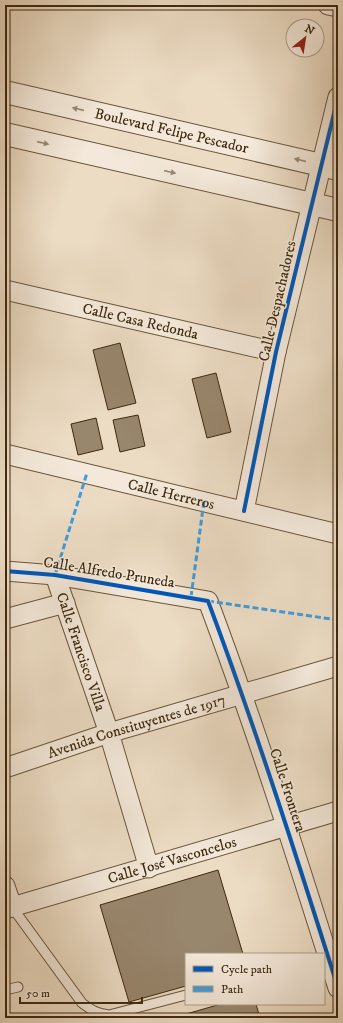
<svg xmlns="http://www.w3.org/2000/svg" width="343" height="1023" font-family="'IM FELL DW Pica',serif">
	<rect width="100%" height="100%" fill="#ecdcc4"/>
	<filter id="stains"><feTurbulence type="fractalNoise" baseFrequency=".005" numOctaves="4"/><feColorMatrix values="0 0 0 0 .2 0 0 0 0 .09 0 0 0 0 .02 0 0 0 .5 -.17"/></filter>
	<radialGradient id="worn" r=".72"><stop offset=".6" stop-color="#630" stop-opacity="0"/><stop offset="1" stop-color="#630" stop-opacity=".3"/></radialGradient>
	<g fill="#98866d" stroke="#3e290f">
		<polygon points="120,343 136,403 108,410 93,350"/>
		<polygon points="216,373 231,432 207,438 192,379"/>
		<polygon points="138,415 145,446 120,452 113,420"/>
		<polygon points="96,418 103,449 78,455 71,424"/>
		<polygon points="218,870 243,954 186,954 186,986 129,1002 100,905"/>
		<polygon points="221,1004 256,1004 260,1018 172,1018"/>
	</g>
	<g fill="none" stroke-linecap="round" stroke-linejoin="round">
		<defs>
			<g id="service">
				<path d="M12,907l70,96c9,7 16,11 27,12l77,-20"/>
				<polyline points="5,990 18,987"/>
			</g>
			<g id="minor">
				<polyline points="328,5 338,7"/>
				<path id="s1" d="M5,290l271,62"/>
				<path id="s2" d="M5,454l333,80"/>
				<polyline points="244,511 276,352 338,97"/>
				<path d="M5,571l50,4 153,26c48,128 89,257 130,387"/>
				<path id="s3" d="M55,575l54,158 40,135"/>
				<polyline points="5,619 65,603"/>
				<path id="s4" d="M5,768l104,-35 229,-67"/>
				<polyline points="5,886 12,907"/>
				<path id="s5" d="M5,909l333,-98"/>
			</g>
			<g id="tertiary">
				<path id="s6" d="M5,92l333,77"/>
				<polyline points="5,134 338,210"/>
			</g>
		</defs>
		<use href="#service" stroke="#6a563c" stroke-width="11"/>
		<use href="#minor" stroke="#6a563c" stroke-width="21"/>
		<use href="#tertiary" stroke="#6a563c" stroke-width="24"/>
		<use href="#service" stroke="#f3e8d9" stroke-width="9"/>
		<use href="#minor" stroke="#f3e8d9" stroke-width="19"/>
		<use href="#tertiary" stroke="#f3e8d9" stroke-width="22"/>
		<g stroke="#3f9cde" stroke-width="3" stroke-dasharray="6 3" stroke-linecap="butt">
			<polyline points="55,575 87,473"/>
			<polyline points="191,597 204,501"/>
			<polyline points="208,601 338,620"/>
		</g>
		<defs>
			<g id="cycleway">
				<polyline points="244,511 276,352 338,97"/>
				<path d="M5,571l50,4 153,26c48,128 89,257 130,387"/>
			</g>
		</defs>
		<use href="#cycleway" stroke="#f3e8d9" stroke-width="6"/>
		<use href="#cycleway" stroke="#0057b8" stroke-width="4"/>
	</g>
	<defs><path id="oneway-solid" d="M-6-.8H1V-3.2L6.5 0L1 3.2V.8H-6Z"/></defs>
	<g fill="#988874">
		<use href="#oneway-solid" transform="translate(78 109) rotate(-167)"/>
		<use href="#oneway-solid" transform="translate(43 143) rotate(13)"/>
		<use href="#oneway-solid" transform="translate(300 160) rotate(-167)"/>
		<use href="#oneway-solid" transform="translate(170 172) rotate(13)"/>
	</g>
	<g text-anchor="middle" stroke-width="3" stroke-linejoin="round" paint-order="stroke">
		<g font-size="15" fill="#3e290f" stroke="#f3e8d9">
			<text dy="5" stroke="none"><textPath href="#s6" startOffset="171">Boulevard Felipe Pescador</textPath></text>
			<text transform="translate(277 301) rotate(-77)" y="5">Calle Despachadores</text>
			<text dy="5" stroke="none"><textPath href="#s1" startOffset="139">Calle Casa Redonda</textPath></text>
			<text dy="5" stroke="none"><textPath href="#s2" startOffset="171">Calle Herreros</textPath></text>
			<text transform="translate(109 572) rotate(9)" y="5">Calle Alfredo Pruneda</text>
			<text dy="5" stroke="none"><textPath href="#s3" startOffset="81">Calle Francisco Villa</textPath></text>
			<text dy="5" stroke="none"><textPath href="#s4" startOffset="138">Avenida Constituyentes de 1917</textPath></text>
			<text transform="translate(288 790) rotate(72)" y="5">Calle Frontera</text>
			<text dy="5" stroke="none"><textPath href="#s5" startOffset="174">Calle José Vasconcelos</textPath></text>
		</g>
	</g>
	<rect width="343" height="1023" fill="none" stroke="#ecdcc4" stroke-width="20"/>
	<rect x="6" y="6" width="331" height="1011" fill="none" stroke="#3e290f" stroke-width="2"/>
	<rect x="10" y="10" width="323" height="1003" fill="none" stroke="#3e290f"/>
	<rect x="185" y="953" width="140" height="52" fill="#f3e8d9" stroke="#ab9c88"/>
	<rect x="193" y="966" width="20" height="6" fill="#0057b8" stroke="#ab9c88"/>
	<text x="221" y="973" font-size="12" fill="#3e290f">Cycle path</text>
	<rect x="193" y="986" width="20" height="6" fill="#3f9cde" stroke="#ab9c88"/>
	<text x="221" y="993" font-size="12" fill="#3e290f">Path</text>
	<g transform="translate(305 38) rotate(30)"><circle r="19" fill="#f3e8d9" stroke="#ab9c88"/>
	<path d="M0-3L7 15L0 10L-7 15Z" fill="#8f2418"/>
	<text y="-6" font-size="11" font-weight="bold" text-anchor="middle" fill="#3e290f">N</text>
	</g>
	<path d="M20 997v6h122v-6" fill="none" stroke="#3e290f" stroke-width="2"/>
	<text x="26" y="997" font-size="12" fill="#3e290f" stroke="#f3e8d9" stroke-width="3" paint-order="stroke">50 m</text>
	<rect width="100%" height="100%" filter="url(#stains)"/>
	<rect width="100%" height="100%" fill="url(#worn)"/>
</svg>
